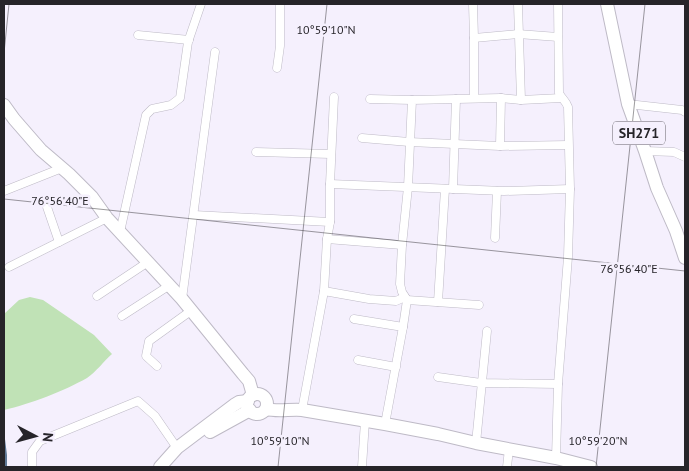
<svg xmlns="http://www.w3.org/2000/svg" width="689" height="471" font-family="'PT Sans',sans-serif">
	<rect width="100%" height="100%" fill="#f5f0fd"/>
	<path fill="#c0e2b6" d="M30,297l13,3 51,35 18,19c-8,7 -16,18 -25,24 -23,13 -57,26 -83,32v-96l15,-14z"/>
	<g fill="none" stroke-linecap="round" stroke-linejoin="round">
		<polyline stroke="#5f7896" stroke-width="2" points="4,439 6,455 6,467"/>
		<defs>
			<g id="minor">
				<polyline points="473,4 474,38 474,98"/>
				<polyline points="518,4 521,100"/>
				<polyline points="138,35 189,40"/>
				<polyline points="474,38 518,34 558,37"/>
				<polyline points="277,68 280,46 280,4"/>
				<polyline points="370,99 412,100"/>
				<polyline points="628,104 682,110 685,112"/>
				<polyline points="362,138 409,142 500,146 568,145"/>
				<polyline points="500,146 501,98"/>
				<polyline points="645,151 674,152 685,157"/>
				<polyline points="256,152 331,154"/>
				<polyline points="330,184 504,191 570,189"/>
				<polyline points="453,189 456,99"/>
				<polyline points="4,191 62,168"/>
				<polyline points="47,207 59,242"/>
				<polyline points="194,215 330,222"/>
				<polyline points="120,232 146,115 152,109 171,105 180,98 188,42 201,4"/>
				<polyline points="495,238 497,191"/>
				<polyline points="327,239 402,245"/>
				<polyline points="9,267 107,218"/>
				<polyline points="324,291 369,299 396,301 405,297"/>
				<polyline points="97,296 148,262"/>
				<polyline points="182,299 215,52"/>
				<polyline points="407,300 479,305"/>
				<polyline points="438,302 445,189"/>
				<polyline points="122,316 170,285"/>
				<polyline points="354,319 403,327"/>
				<polyline points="358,360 396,367"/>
				<polyline points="157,366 146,356 149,341 192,310"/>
				<polyline points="438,377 481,383 558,384"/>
				<polyline points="302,410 324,291 327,239 330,222 330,184 334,97"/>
				<polyline points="385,424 403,327 407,300 402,292 400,284 402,245 408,187 412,100 501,98 521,100 561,98"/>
				<polyline points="476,443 487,331"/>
				<path d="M556,458l2,-74 10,-127 2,-68 -2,-82c-2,-6 -6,-8 -9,-14l-1,-89"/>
				<polyline points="32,467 32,452 40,441 138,401 155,416 177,448"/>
				<polyline points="362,467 365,421"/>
				<polyline points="507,467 509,449"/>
			</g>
			<g id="primary">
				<polyline points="607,4 628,104 645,151 657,188 676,231 685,258"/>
				<polyline points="4,105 14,119 41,150 69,174 92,197 107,218 182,299 243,374 249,381 253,395"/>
				<circle cx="257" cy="404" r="10"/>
				<path d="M266,409c12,3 24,0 36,1l83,14 53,10 38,9 80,15 35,9"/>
				<polyline points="210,432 250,410"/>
				<polyline points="160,467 177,448 234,405 239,402 248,401"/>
			</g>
		</defs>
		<use href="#minor" stroke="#bebac6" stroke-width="9"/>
		<use href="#primary" stroke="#bebac6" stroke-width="14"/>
		<use href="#minor" stroke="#fff" stroke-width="8"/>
		<use href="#primary" stroke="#fff" stroke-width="12"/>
	</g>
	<path fill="none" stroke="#262429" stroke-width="1" stroke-opacity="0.45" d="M4,53l5,-49M4,199l681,72M278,467l49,-463M596,467l49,-463"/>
	<g text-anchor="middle" stroke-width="5" stroke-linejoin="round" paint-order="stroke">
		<rect fill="#f5f0fd" stroke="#646169" stroke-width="1" x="613" y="121.5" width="52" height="23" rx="4"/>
		<g font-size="14" font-weight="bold" fill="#262429">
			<text x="639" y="138">SH271</text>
		</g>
	</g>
	<g font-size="12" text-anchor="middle" fill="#262429" stroke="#f5f0fd" stroke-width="5" stroke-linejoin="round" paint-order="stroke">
		<text x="326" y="34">10°59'10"N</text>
		<text x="60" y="205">76°56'40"E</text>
		<text x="629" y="273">76°56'40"E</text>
		<text x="280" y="445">10°59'10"N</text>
		<text x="598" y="445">10°59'20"N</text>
	</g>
	<rect width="689" height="471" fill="none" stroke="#262429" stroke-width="10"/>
	<g transform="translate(35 436) rotate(96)" stroke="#f5f0fd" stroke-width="4" paint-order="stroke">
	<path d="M0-4L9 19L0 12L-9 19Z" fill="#262429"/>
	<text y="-8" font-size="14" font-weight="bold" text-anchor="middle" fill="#262429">N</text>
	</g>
</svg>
